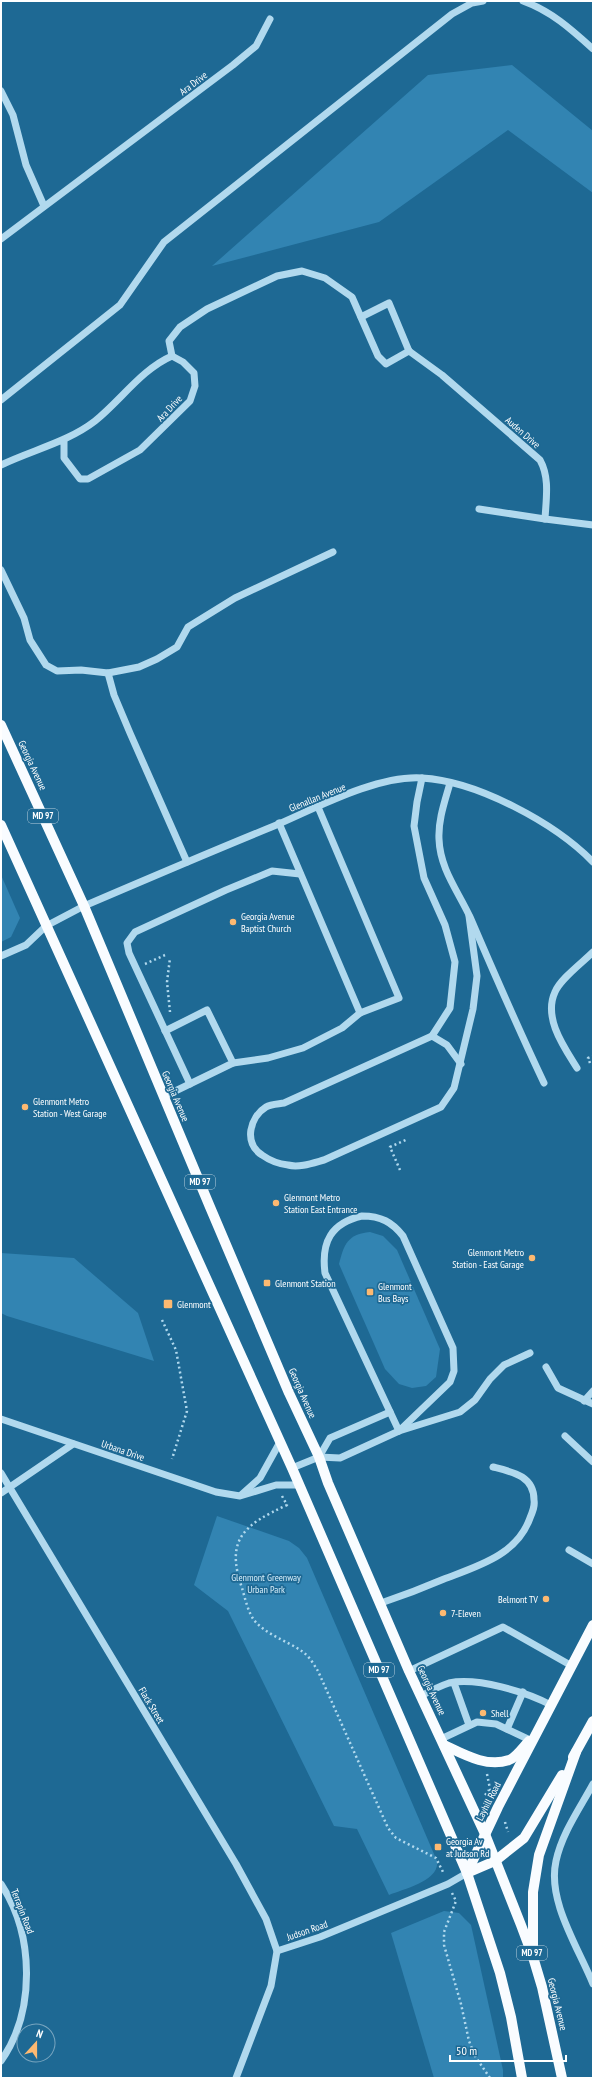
<svg xmlns="http://www.w3.org/2000/svg" width="594" height="2079" font-family="'PT Sans Narrow',sans-serif">
	<rect width="100%" height="100%" fill="#1e6994"/>
	<g fill="#3284b2">
		<polygon points="512,65 593,131 593,193 508,130 379,222 212,266 428,75"/>
		<polygon points="1,875 20,918 11,937 1,942"/>
		<path d="M370,1232l13,4 14,14 43,99 -4,28 -10,9 -14,2 -13,-4 -14,-15 -46,-105c5,-20 9,-30 31,-32z"/>
		<polygon points="1,1253 74,1258 138,1313 154,1361 7,1316 1,1313"/>
		<path d="M217,1516l72,25 10,7 8,10 130,303c3,20 -33,28 -48,34l-32,-66 -23,-3 -106,-215 -34,-26z"/>
		<polygon points="444,1911 459,1913 471,1925 503,2070 503,2078 434,2078 391,1933"/>
	</g>
	<g fill="none" stroke-linecap="round" stroke-linejoin="round">
		<g stroke="#b1d9ee" stroke-width="2.5" stroke-dasharray="2 3" stroke-linecap="butt">
			<polyline points="145,964 165,955"/>
			<polyline points="170,1012 167,982 170,958"/>
			<polyline points="590,1063 588,1058 593,1056"/>
			<polyline points="400,1170 390,1147 408,1139"/>
			<polyline points="162,1320 176,1350 187,1411 172,1459"/>
			<path d="M282,1496l5,9c-43,20 -62,34 -45,83 3,10 6,24 12,32 12,15 34,21 49,32 7,5 11,13 15,19l70,157 8,10 40,20 8,16"/>
			<polyline points="487,1774 491,1794"/>
			<polyline points="485,1795 489,1790"/>
			<polyline points="505,1822 508,1832"/>
			<polyline points="452,1893 456,1901 444,1932 444,1945 461,2004 469,2041 475,2056 490,2078"/>
		</g>
		<g stroke="#b1d9ee" stroke-width="7">
			<path d="M523,1c28,10 48,28 70,48"/>
			<polyline points="1,91 13,115 26,165 44,206"/>
			<polyline points="1,239 233,65 256,46 270,19"/>
			<polyline points="361,317 389,303 409,351"/>
			<path d="M409,351l33,24 98,85c10,18 6,39 5,59l48,6"/>
			<polyline points="172,356 169,341 180,327 207,309 277,276 302,271 325,278 352,297 378,356 386,364 409,351"/>
			<polyline points="1,400 120,305 164,242 452,14 472,3 483,1"/>
			<path d="M1,465c31,-15 67,-23 94,-44 26,-21 47,-52 77,-65l11,6 11,11 1,13 -5,15 -50,49 -52,29h-8l-16,-21v-19"/>
			<polyline points="479,509 545,519"/>
			<polyline points="1,570 24,618 30,640 46,665 57,671 81,670 108,673 139,667 157,659 177,647 188,627 235,598 333,552"/>
			<polyline points="108,673 114,695 130,733 187,862"/>
			<path d="M422,778l-5,24 -3,24 10,52 21,47 10,37 -5,46 -18,28 -148,67c-5,1 -13,1 -18,4 -16,10 -23,36 -4,48 7,5 17,9 26,10 11,3 25,-2 36,-5l117,-53 13,-19 19,-79 4,-33 -8,-60"/>
			<path d="M450,783c-5,18 -12,37 -11,56 1,30 19,52 31,78 24,56 48,111 74,166"/>
			<polyline points="279,823 360,1013"/>
			<path d="M1,956l25,-11 20,-19 38,-20c63,-27 126,-54 190,-80 42,-18 103,-51 148,-48 55,3 133,45 171,84"/>
			<polyline points="432,1036 447,1045 461,1064"/>
			<polyline points="233,1063 268,1058 303,1048 342,1028 360,1013 399,998 318,807"/>
			<path d="M577,1068c-13,-21 -34,-50 -22,-76 5,-13 28,-30 38,-40"/>
			<polyline points="190,1084 129,953 127,943 135,932 226,890 272,871 300,874"/>
			<polyline points="163,1097 233,1063 207,1010 165,1031"/>
			<path d="M362,1216c19,0 30,6 41,20l50,112 1,23 -4,11 -51,49 -74,-158c-4,-31 6,-50 37,-57z"/>
			<polyline points="546,1367 558,1388 593,1404"/>
			<polyline points="584,1401 593,1391"/>
			<polyline points="1,1419 216,1492 240,1496 276,1485 300,1485"/>
			<polyline points="565,1436 593,1462"/>
			<polyline points="319,1457 330,1438 390,1412"/>
			<polyline points="292,1468 319,1457 340,1458 399,1431 460,1412 475,1400 490,1379 504,1365 530,1353"/>
			<polyline points="1,1473 236,1864 266,1919 277,1951 271,1986 236,2078"/>
			<polyline points="1,1493 73,1444"/>
			<polyline points="241,1495 260,1478 280,1442"/>
			<polyline points="569,1550 593,1564"/>
			<path d="M381,1603c21,-7 42,-15 63,-24 34,-13 73,-24 86,-61 3,-7 5,-12 4,-18 0,-24 -21,-28 -41,-33"/>
			<polyline points="409,1671 503,1627 572,1666"/>
			<polyline points="454,1683 469,1725"/>
			<path d="M421,1696c9,-5 19,-10 28,-13 28,-6 78,9 102,22"/>
			<polyline points="507,1729 523,1692"/>
			<polyline points="441,1739 477,1722 496,1724 530,1740"/>
			<path d="M593,1784c-13,24 -31,49 -37,77 -9,40 22,86 37,123"/>
			<path d="M1,1884c33,50 35,127 0,177"/>
			<polyline points="277,1951 320,1937 448,1884 467,1873"/>
		</g>
		<g stroke="#f9fcff" stroke-width="10">
			<polyline points="1,725 84,906 210,1207 289,1393 319,1457 328,1483 409,1671 485,1834 521,1925 533,1957 542,1987 562,2078"/>
			<polyline points="1,825 292,1468 467,1873 500,1973 511,2017 522,2078"/>
			<path d="M444,1745c19,9 43,23 65,15 7,-2 15,-14 20,-19"/>
			<polyline points="573,1757 593,1721"/>
			<polyline points="467,1873 498,1807 593,1625"/>
			<polyline points="467,1873 495,1861 524,1838 562,1775"/>
			<polyline points="533,1951 533,1892 539,1855 576,1752"/>
		</g>
	</g>
	<g fill="#fdb971" stroke="#1e6994" stroke-width="1.5">
		<circle cx="233" cy="922" r="4"/>
		<circle cx="25" cy="1107" r="4"/>
		<circle cx="276" cy="1203" r="4"/>
		<circle cx="532" cy="1258" r="4"/>
		<rect x="263" y="1279" width="8" height="8" rx="2"/>
		<rect x="366" y="1288" width="8" height="8" rx="2"/>
		<rect x="163" y="1299" width="10" height="10" rx="2"/>
		<circle cx="546" cy="1599" r="4"/>
		<circle cx="443" cy="1613" r="4"/>
		<circle cx="483" cy="1713" r="4"/>
		<rect x="434" y="1843" width="8" height="8" rx="2"/>
	</g>
	<g text-anchor="middle" stroke-width="3.5" stroke-linejoin="round" paint-order="stroke">
		<g fill="#1e6994" stroke="#bcd2df" stroke-width="1">
			<rect x="28" y="809" width="30" height="14" rx="3"/>
			<rect x="185" y="1175" width="30" height="14" rx="3"/>
			<rect x="364" y="1663" width="30" height="14" rx="3"/>
			<rect x="517" y="1946" width="30" height="14" rx="3"/>
		</g>
		<g font-size="9" font-weight="bold" fill="#fff">
			<text x="43" y="819">MD 97</text>
			<text x="200" y="1185">MD 97</text>
			<text x="379" y="1673">MD 97</text>
			<text x="532" y="1956">MD 97</text>
		</g>
		<g font-size="10" fill="#fff" stroke="#1e6994">
			<text transform="translate(193 83) rotate(-37)" y="4">Ara Drive</text>
			<text transform="translate(169 408) rotate(-47)" y="4">Ara Drive</text>
			<text transform="translate(523 432) rotate(41)" y="4">Auden Drive</text>
			<text transform="translate(33 765) rotate(65)" y="4">Georgia Avenue</text>
			<text transform="translate(317 797) rotate(-22)" y="4">Glenallan Avenue</text>
			<text transform="translate(176 1096) rotate(67)" y="4">Georgia Avenue</text>
			<text transform="translate(303 1393) rotate(66)" y="4">Georgia Avenue</text>
			<text transform="translate(123 1450) rotate(19)" y="4">Urbana Drive</text>
			<text transform="translate(432 1690) rotate(65)" y="4">Georgia Avenue</text>
			<text transform="translate(152 1705) rotate(59)" y="4">Flack Street</text>
			<text transform="translate(488 1801) rotate(-63)" y="4">Layhill Road</text>
			<text transform="translate(23 1911) rotate(69)" y="4">Terrapin Road</text>
			<text transform="translate(307 1930) rotate(-19)" y="4">Judson Road</text>
			<text transform="translate(558 2004) rotate(76)" y="4">Georgia Avenue</text>
		</g>
		<g font-size="10" fill="#fff" stroke="#1e6994" text-anchor="start">
			<text x="241" y="920">Georgia Avenue<tspan x="241" dy="12">Baptist Church</tspan></text>
			<text x="33" y="1105">Glenmont Metro<tspan x="33" dy="12">Station - West Garage</tspan></text>
			<text x="284" y="1201">Glenmont Metro<tspan x="284" dy="12">Station East Entrance</tspan></text>
			<text x="524" y="1256" text-anchor="end">Glenmont Metro<tspan x="524" dy="12">Station - East Garage</tspan></text>
			<text x="275" y="1287">Glenmont Station</text>
			<text x="378" y="1290">Glenmont<tspan x="378" dy="12">Bus Bays</tspan></text>
			<text x="177" y="1308">Glenmont</text>
			<text x="538" y="1603" text-anchor="end">Belmont TV</text>
			<text x="451" y="1617">7-Eleven</text>
			<text x="491" y="1717">Shell</text>
			<text x="446" y="1845">Georgia Av<tspan x="446" dy="12">at Judson Rd</tspan></text>
		</g>
		<g font-size="10" fill="#d7eefa" stroke="#1e6994">
			<text x="266" y="1581">Glenmont Greenway<tspan x="266" dy="12">Urban Park</tspan></text>
		</g>
	</g>
	<rect width="594" height="2079" fill="none" stroke="#ffffff" stroke-width="4"/>
	<g transform="translate(36 2043) rotate(21)"><circle r="19" fill="#1e6994" stroke="#78a5bf"/>
	<path d="M0-3L7 15L0 10L-7 15Z" fill="#fdb971"/>
	<text y="-6" font-size="11" font-weight="bold" text-anchor="middle" fill="#ffffff">N</text>
	</g>
	<path d="M450 2055v6h116v-6" fill="none" stroke="#ffffff" stroke-width="2"/>
	<text x="456" y="2055" font-size="12" fill="#ffffff" stroke="#1e6994" stroke-width="3" paint-order="stroke">50 m</text>
</svg>
